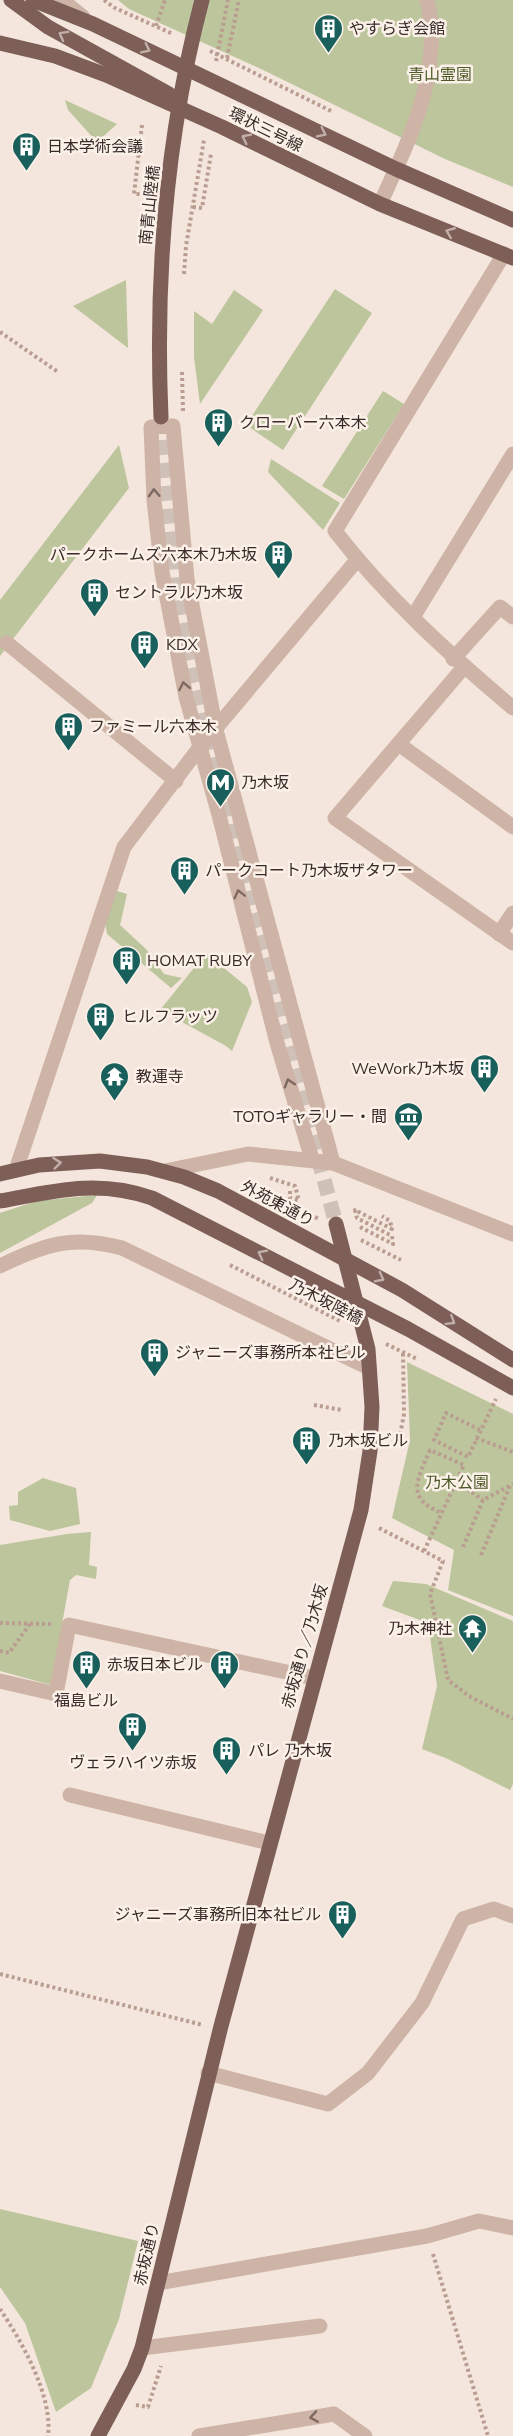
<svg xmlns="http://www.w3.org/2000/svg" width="513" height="2436" font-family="'Nunito Sans','Noto Sans JP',sans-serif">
	<rect width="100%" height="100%" fill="#f4e6dc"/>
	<g fill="#bcc59b">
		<polygon points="118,0 513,0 513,187 445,159 259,68 129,9"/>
		<polygon points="65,100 117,124 97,142 68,110"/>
		<polygon points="126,280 128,348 73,306"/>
		<polygon points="335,289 372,313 283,450 246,425"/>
		<polygon points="234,290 263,310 200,404 194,357 194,311 212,324"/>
		<polygon points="383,391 404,404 344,499 322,486"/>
		<polygon points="119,445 129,488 0,656 0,600"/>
		<polygon points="271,459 340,503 323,530 268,472"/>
		<polygon points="117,891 127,894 120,925 146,949 164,974 182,978 171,988 107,934 105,921"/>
		<polygon points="206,953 247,987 252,1002 232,1051 226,1046 160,1010"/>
		<polygon points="97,1195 92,1203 0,1253 0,1213 37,1201"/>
		<polygon points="407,1362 513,1414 513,1616 448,1590 454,1550 392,1518 410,1440"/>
		<polygon points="43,1478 76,1488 80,1524 50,1531 10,1520 9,1506 18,1505 18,1492"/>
		<polygon points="91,1532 89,1565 97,1567 96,1579 76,1575 70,1580 51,1685 0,1671 0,1545 67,1534"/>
		<polygon points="393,1581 426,1584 513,1621 513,1784 510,1790 448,1759 422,1749 437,1686 428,1623 382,1606"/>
		<polygon points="0,2209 138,2241 119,2319 91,2388 56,2412 25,2323 0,2287"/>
	</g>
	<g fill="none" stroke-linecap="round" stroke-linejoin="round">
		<polyline stroke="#cfc1b8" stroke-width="15" stroke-dasharray="15 8" stroke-linecap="butt" points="161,417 176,580 191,666 235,850 336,1224"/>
		<g stroke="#ba9d91" stroke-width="4" stroke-dasharray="3 3" stroke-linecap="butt">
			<polyline points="104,0 115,8 173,34"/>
			<polyline points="156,26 165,0"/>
			<polyline points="210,51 333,112"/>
			<polyline points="227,58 239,0"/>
			<polyline points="216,61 228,0"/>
			<polyline points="142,125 134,194 143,194"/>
			<polyline points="193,207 202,208 211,154"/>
			<polyline points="184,274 186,246 204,140"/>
			<polyline points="0,332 58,372"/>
			<polyline points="182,372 183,412"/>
			<polyline points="270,1178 295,1186 299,1201"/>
			<polyline points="290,1191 290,1198 298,1200"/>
			<polyline points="299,1209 319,1219"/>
			<polyline points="360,1227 393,1244 392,1236 357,1218 355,1210 392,1229 390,1221 382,1216"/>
			<polyline points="361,1240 401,1260"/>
			<polyline points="230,1265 342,1322"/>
			<polyline points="386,1344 417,1359"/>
			<polyline points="314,1405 342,1410"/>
			<polyline points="480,1430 446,1413 434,1440 468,1457 496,1399"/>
			<polyline points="476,1438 513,1452"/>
			<polyline points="398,1446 404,1414 403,1353"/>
			<polyline points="457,1482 483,1500"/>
			<polyline points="379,1528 443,1561 430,1594 448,1680 469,1696 513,1719"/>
			<polyline points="463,1547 483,1500 513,1484"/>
			<path d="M424,1551l40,-86 -34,-15c-13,30 -25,48 12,63"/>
			<polyline points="481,1555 510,1486"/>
			<polyline points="0,1623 51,1624"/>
			<polyline points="0,1651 9,1653 30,1624"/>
			<polyline points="0,1974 203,2025"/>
			<polyline points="433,2254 488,2436"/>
			<path d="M0,2309c22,33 53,87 48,127"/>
			<polyline points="136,2405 148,2407 161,2366"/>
		</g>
		<g stroke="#ceb4a7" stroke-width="15">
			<polyline points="62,0 83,17"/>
			<path d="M380,204c29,-63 64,-134 47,-204"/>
			<path d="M504,254l-169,277c51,66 114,123 178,177"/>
			<polyline points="413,617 513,454"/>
			<polyline points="7,643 176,781"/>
			<polyline points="453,659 500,607 513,617"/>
			<polyline points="464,667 335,818 513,943"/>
			<polyline points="400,745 513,827"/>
			<polyline points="499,934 513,913"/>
			<polyline points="312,1159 277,1043 219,815 186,697 162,572 154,500 151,427 173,426 187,579 216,730 333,1163"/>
			<polyline points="16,1170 124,847 200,747 357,560"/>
			<polyline points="165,1171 248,1154 333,1163 513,1234"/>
			<path d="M0,1266c45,-22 72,-31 122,-18l247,120"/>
			<polyline points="0,1681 56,1694 69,1625 314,1678"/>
			<polyline points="70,1795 269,1843"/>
			<polyline points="208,2073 328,2104 368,2073 422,2003 463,1919 494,1909 513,1916"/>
			<polyline points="158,2283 427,2236 479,2221 513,2228"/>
			<polyline points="142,2348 320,2326"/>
			<polyline points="199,2436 334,2414 365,2436"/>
		</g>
		<g stroke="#7d5f58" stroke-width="15">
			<polyline points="11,0 48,27 169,94"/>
			<polyline points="33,0 93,24 396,169 513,220"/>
			<polyline points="0,43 55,56 106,75 222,127 380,204 513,258"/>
			<path d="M161,417c-6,-140 5,-281 41,-417"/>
			<polyline points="0,1174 39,1165 100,1161 147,1167 184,1177 218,1191 402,1290 513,1360"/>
			<path d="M0,1201c54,-10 98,-22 152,-3l256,131 105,59"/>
			<polyline points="98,2436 134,2369 142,2348 221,2026 361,1510 370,1451 372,1407 368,1349 336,1224"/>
		</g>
	</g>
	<defs><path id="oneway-chevron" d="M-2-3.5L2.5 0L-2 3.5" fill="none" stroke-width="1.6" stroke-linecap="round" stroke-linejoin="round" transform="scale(1.5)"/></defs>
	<g stroke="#c2afa8">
		<use href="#oneway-chevron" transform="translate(63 35) rotate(-151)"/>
		<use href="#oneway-chevron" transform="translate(146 49) rotate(26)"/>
		<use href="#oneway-chevron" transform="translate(322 133) rotate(26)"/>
		<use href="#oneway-chevron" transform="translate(246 138) rotate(-153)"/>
		<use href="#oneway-chevron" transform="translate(450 232) rotate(-158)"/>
		<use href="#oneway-chevron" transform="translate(57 1163) rotate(-6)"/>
		<use href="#oneway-chevron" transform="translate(262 1254) rotate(-153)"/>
		<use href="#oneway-chevron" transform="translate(380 1278) rotate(28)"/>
		<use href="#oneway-chevron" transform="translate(451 1321) rotate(32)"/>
	</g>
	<g stroke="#7d6961">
		<use href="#oneway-chevron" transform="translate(154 493) rotate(-93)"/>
		<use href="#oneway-chevron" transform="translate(184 686) rotate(-101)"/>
		<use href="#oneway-chevron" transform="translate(239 894) rotate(-104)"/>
		<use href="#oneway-chevron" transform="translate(289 1083) rotate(-107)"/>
		<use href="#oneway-chevron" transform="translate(314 2417) rotate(171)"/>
	</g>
	<defs>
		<symbol id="building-pin" viewBox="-11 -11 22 30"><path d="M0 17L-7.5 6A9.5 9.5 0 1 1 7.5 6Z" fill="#195f5b" stroke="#fbf1e9"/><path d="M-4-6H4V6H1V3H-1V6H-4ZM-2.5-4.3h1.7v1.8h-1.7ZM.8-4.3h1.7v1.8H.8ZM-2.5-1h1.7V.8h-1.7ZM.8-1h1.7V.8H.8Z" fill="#fff"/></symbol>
		<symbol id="metro-pin" viewBox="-11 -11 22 30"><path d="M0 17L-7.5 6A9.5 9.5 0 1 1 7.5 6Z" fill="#195f5b" stroke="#fbf1e9"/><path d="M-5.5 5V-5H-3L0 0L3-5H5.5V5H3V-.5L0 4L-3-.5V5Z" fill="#fff"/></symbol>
		<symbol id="temple-pin" viewBox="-11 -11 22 30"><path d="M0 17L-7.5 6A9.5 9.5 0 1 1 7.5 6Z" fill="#195f5b" stroke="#fbf1e9"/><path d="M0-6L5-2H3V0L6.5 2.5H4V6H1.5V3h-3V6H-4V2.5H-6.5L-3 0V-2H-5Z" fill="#fff"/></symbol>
		<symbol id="museum-pin" viewBox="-11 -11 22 30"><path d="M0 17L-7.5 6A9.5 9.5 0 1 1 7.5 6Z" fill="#195f5b" stroke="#fbf1e9"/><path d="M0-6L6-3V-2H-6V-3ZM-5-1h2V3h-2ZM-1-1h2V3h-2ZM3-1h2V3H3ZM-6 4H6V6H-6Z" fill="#fff"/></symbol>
	</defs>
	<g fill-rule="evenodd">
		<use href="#building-pin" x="312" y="12" width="33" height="45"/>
		<use href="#building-pin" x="10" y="130" width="33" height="45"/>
		<use href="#building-pin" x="202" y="406" width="33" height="45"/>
		<use href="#building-pin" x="262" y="538" width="33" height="45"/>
		<use href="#building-pin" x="78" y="576" width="33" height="45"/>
		<use href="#building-pin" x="128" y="628" width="33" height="45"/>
		<use href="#building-pin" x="52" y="710" width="33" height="45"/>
		<use href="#metro-pin" x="204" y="766" width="33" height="45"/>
		<use href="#building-pin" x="168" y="854" width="33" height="45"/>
		<use href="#building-pin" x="110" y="944" width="33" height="45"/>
		<use href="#building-pin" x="84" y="1000" width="33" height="45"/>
		<use href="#building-pin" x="468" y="1052" width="33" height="45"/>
		<use href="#temple-pin" x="98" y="1060" width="33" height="45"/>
		<use href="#museum-pin" x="392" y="1100" width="33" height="45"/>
		<use href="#building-pin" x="138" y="1336" width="33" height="45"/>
		<use href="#building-pin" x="290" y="1424" width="33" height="45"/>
		<use href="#temple-pin" x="456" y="1612" width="33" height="45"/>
		<use href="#building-pin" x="70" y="1648" width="33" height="45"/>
		<use href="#building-pin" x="208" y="1648" width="33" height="45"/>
		<use href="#building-pin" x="116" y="1710" width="33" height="45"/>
		<use href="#building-pin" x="210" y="1734" width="33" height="45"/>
		<use href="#building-pin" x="326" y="1898" width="33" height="45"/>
	</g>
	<g text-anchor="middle" stroke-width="5" stroke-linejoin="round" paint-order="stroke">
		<g font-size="16" fill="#3a2b28" stroke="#fbf1e9" text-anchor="start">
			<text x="349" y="34">やすらぎ会館</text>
			<text x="47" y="152">日本学術会議</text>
			<text x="239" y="428">クローバー六本木</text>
			<text x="257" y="560" text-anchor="end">パークホームズ六本木乃木坂</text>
			<text x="115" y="598">セントラル乃木坂</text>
			<text x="166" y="650">KDX</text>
			<text x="89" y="732">ファミール六本木</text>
			<text x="241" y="788">乃木坂</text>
			<text x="205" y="876">パークコート乃木坂ザタワー</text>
			<text x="147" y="966">HOMAT RUBY</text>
			<text x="122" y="1022">ヒルフラッツ</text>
			<text x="464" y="1074" text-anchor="end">WeWork乃木坂</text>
			<text x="136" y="1082">教運寺</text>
			<text x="387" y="1122" text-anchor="end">TOTOギャラリー・間</text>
			<text x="175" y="1358">ジャニーズ事務所本社ビル</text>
			<text x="328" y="1446">乃木坂ビル</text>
			<text x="452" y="1634" text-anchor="end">乃木神社</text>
			<text x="203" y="1670" text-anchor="end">赤坂日本ビル</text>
			<text x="86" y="1706" text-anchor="middle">福島ビル</text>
			<text x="248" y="1756">パレ 乃木坂</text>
			<text x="133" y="1768" text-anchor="middle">ヴェラハイツ赤坂</text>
			<text x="321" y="1920" text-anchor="end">ジャニーズ事務所旧本社ビル</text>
		</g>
		<g font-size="16" fill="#4f5a29" stroke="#fbf1e9">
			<text x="440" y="80">青山霊園</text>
			<text x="457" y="1488">乃木公園</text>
		</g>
		<g font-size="16" fill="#3a2b28" stroke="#fbf1e9">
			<text transform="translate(266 129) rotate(26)" y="6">環状三号線</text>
			<text transform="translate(149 205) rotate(-84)" y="6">南青山陸橋</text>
			<text transform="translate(278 1203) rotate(28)" y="6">外苑東通り</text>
			<text transform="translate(326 1301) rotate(27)" y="6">乃木坂陸橋</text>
			<text transform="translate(304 1646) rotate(-74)" y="6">赤坂通り／乃木坂</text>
			<text transform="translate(146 2254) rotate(-77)" y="6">赤坂通り</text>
		</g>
	</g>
</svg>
